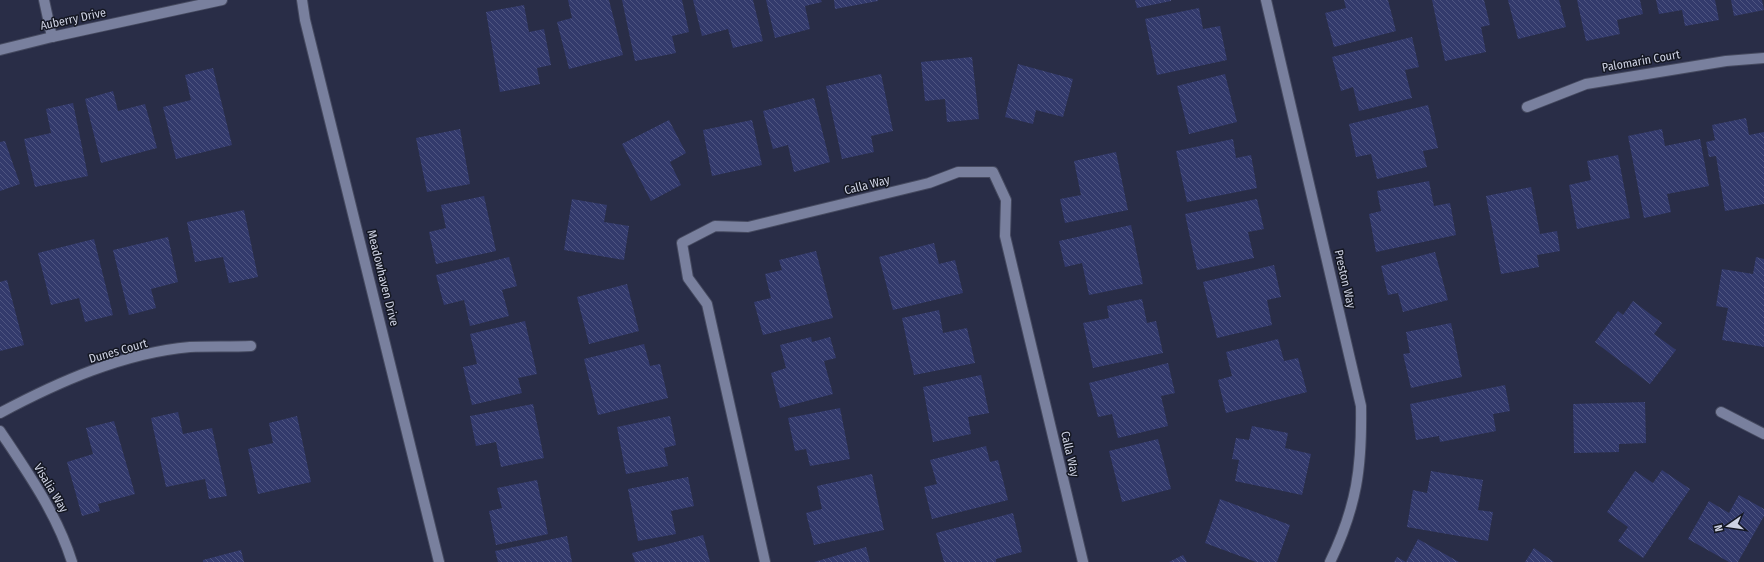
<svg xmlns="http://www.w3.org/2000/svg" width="1764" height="562" font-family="'Fira Sans Condensed',sans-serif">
	<defs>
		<pattern id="building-back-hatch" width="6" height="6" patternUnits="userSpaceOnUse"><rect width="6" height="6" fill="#333a6c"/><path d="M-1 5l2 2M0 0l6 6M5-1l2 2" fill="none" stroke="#4f5581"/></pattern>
	</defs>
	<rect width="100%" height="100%" fill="#292d47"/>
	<g fill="url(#building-back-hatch)">
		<polygon points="568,0 609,0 623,55 569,69 557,22 572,18"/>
		<polygon points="622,0 682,0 689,32 672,36 676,53 635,61"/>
		<polygon points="693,0 753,0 763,41 733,48 728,29 702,36"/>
		<polygon points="766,0 821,0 822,2 805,6 810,29 775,38"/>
		<polygon points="834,0 878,0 878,1 835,9"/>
		<polygon points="1135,0 1171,0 1171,1 1137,8"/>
		<polygon points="1344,0 1388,0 1396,31 1334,47 1325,13 1346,8"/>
		<polygon points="1432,0 1484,0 1490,25 1481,27 1486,52 1445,61"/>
		<polygon points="1508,0 1559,0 1566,27 1518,39"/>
		<polygon points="1577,0 1640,0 1643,14 1617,20 1620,34 1586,41"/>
		<polygon points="1656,0 1715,0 1719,20 1685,26 1682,10 1659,14"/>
		<polygon points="1731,0 1762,0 1764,10 1734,16"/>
		<polygon points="524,5 529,32 544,29 551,65 537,68 540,84 500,92 486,12"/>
		<polygon points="1199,8 1203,29 1220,26 1227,60 1157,75 1145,19"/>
		<polygon points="1412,37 1419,67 1405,70 1412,98 1359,111 1353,87 1341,91 1332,57"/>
		<polygon points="972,57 979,119 947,122 945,99 925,101 921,62"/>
		<polygon points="1018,64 1073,79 1063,117 1036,110 1033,124 1005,117"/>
		<polygon points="213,68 232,145 176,159 163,107 191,100 185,75"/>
		<polygon points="881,74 893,131 871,136 874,152 842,159 826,86"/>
		<polygon points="1225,74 1237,122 1189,134 1177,86"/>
		<polygon points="113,91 118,111 145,104 157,148 101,163 85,99"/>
		<polygon points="814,98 830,162 794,172 788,145 773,149 763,111"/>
		<polygon points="73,103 88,176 35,187 24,139 51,133 46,109"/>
		<polygon points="1428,105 1438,148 1423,151 1427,167 1377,179 1371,154 1356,157 1349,124"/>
		<polygon points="1746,118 1749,135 1764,132 1764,204 1725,211 1716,156 1709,157 1706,142 1715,140 1712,125"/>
		<polygon points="669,120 686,153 670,162 681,185 651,201 622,144"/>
		<polygon points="752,120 762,165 712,176 703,130"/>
		<polygon points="460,129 470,184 427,192 416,138"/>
		<polygon points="1662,129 1665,146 1700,139 1709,186 1667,194 1671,212 1644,218 1628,136"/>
		<polygon points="1233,139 1236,158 1251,155 1257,188 1187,202 1176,151"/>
		<polygon points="5,141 20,184 0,191 0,142"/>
		<polygon points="1116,152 1128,210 1065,223 1060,199 1081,195 1074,161"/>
		<polygon points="1618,155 1630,218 1577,229 1569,185 1591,180 1587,161"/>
		<polygon points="1429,181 1434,206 1450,203 1456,235 1376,252 1369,214 1381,211 1377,191"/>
		<polygon points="1531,187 1540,234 1557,231 1560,251 1537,255 1539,267 1501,274 1486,196"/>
		<polygon points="484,196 496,251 436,264 429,232 446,228 441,205"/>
		<polygon points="572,199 607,205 604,222 629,226 624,260 564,250"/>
		<polygon points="1257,199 1264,229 1248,232 1254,258 1197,270 1185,214"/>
		<polygon points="244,210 258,277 229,283 223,257 195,262 187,222"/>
		<polygon points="1131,225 1143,284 1089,295 1082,263 1065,267 1059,241"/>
		<polygon points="168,237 178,282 151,289 156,308 129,315 113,250"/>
		<polygon points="94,239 113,315 85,322 79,298 51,305 38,253"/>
		<polygon points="934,243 939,264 955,260 963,293 893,310 879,257"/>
		<polygon points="816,251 833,318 763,335 754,302 771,298 765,274 782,270 779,260"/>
		<polygon points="1435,252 1448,300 1403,312 1398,293 1388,295 1381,266"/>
		<polygon points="509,257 517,286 502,290 509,316 470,326 464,300 444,305 436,275"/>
		<polygon points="1756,257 1764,259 1764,347 1722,340 1728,308 1716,306 1722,269 1753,274"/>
		<polygon points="1274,265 1281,297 1267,300 1272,325 1217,338 1203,282"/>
		<polygon points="7,280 24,345 0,351 0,282"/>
		<polygon points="627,284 639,331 589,344 577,297"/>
		<polygon points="1142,299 1147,323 1156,321 1163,353 1093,368 1083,323 1109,318 1107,306"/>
		<polygon points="1633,301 1662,323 1654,334 1676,350 1650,384 1595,342 1618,311 1623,315"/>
		<polygon points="939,310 943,333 967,328 975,363 914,375 902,318"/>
		<polygon points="525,321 537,374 518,378 522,393 472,405 463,367 477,364 470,334"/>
		<polygon points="1451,323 1462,377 1411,388 1403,354 1410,353 1406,332"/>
		<polygon points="811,337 812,342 830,337 836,358 824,361 833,394 780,408 771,373 786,368 780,345"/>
		<polygon points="1278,339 1284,361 1298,358 1307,392 1226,413 1218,380 1232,376 1226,352"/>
		<polygon points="644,344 650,366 660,364 668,398 598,415 584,359"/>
		<polygon points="1168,363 1175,393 1161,396 1168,426 1118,438 1112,414 1098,417 1089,383"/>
		<polygon points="981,375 989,413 968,417 971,434 933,442 923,387"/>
		<polygon points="1505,385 1510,411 1493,414 1496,431 1440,442 1439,436 1416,440 1410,404"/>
		<polygon points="1645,402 1646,443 1619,444 1619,452 1574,453 1573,404"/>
		<polygon points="533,404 544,458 501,467 496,442 476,446 470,416"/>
		<polygon points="840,408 850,459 810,466 806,449 795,451 788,418"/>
		<polygon points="178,412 183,434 212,428 227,496 209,499 205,479 166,487 151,418"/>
		<polygon points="297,416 311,482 258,494 248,449 273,443 269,423"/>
		<polygon points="670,416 676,445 664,448 668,466 626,474 617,427"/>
		<polygon points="114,421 135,494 98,504 100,511 82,516 67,462 93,454 86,428"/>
		<polygon points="1252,426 1288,433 1285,448 1311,454 1302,495 1235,481 1239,460 1232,459 1236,438 1249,440"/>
		<polygon points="1158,439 1171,489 1122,502 1109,451"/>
		<polygon points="986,446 990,462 998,460 1008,500 932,519 924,487 937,484 930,460"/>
		<polygon points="1662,470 1690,489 1643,558 1618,541 1628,527 1607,512 1635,471 1653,483"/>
		<polygon points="1431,471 1483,480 1478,510 1493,512 1488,541 1407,527 1413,490 1427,493"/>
		<polygon points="872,474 884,530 814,545 806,513 822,509 817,486"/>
		<polygon points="688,477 694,506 671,511 676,534 638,541 628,489"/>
		<polygon points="537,480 548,534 496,545 489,511 502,508 497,488"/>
		<polygon points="1739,495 1764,509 1764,516 1738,562 1729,562 1688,539 1709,501 1729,513"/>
		<polygon points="1220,499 1290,525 1277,562 1256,562 1205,543"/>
		<polygon points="1013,513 1022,552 996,559 996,562 944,562 936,533"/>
		<polygon points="703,535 710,562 635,562 632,553"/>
		<polygon points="567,536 572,562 498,562 495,551"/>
		<polygon points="1418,539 1459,562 1394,562 1397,557 1406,562"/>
		<polygon points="866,547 870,562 814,562"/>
		<polygon points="1534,548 1554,562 1525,562"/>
		<polygon points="241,550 244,562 203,562 203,560"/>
		<polygon points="1183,555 1187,562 1169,562"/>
	</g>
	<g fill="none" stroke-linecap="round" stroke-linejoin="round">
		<defs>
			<g id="minor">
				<polyline points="44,0 52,37"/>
				<path d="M1266,0l95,406c1,61 -4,100 -31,156"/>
				<polyline points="1527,107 1586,84 1726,61 1764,58"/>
				<polyline points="1721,412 1764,434"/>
				<path d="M0,413c58,-31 123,-60 190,-66 20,-1 41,0 61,-1"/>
				<path d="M0,431c28,42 57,83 72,131"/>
				<polyline points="765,562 707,304 688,278 682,243 715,226 748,227 929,183 958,172 993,172 1006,200 1005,236 1083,562"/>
			</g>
			<g id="tertiary">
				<polyline points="302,0 305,20 439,562"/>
				<polyline points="0,50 52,37 222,0"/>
			</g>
		</defs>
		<use href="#minor" stroke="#464a60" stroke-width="12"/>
		<use href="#tertiary" stroke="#464a60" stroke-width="12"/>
		<use href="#minor" stroke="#79809e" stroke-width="10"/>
		<use href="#tertiary" stroke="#79809e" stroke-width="10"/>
	</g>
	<g text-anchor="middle" stroke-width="3" stroke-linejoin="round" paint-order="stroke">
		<g font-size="12" fill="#cdd1e2" stroke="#141722">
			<text transform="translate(73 19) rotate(-12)" y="4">Auberry Drive</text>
			<text transform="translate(1641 61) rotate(-10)" y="4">Palomarin Court</text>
			<text transform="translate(867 185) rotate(-14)" y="4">Calla Way</text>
			<text transform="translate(383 278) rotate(76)" y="4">Meadowhaven Drive</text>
			<text transform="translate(1345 279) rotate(77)" y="4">Preston Way</text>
			<text transform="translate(118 351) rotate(-16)" y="4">Dunes Court</text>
			<text transform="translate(1070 454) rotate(77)" y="4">Calla Way</text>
			<text transform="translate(51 488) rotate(59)" y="4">Visalia Way</text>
		</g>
	</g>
	<g transform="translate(1728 526) rotate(257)" stroke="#141722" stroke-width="3" paint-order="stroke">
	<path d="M0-3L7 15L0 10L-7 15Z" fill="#cdd1e2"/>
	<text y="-6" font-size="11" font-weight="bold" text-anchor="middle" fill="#cdd1e2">N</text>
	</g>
</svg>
